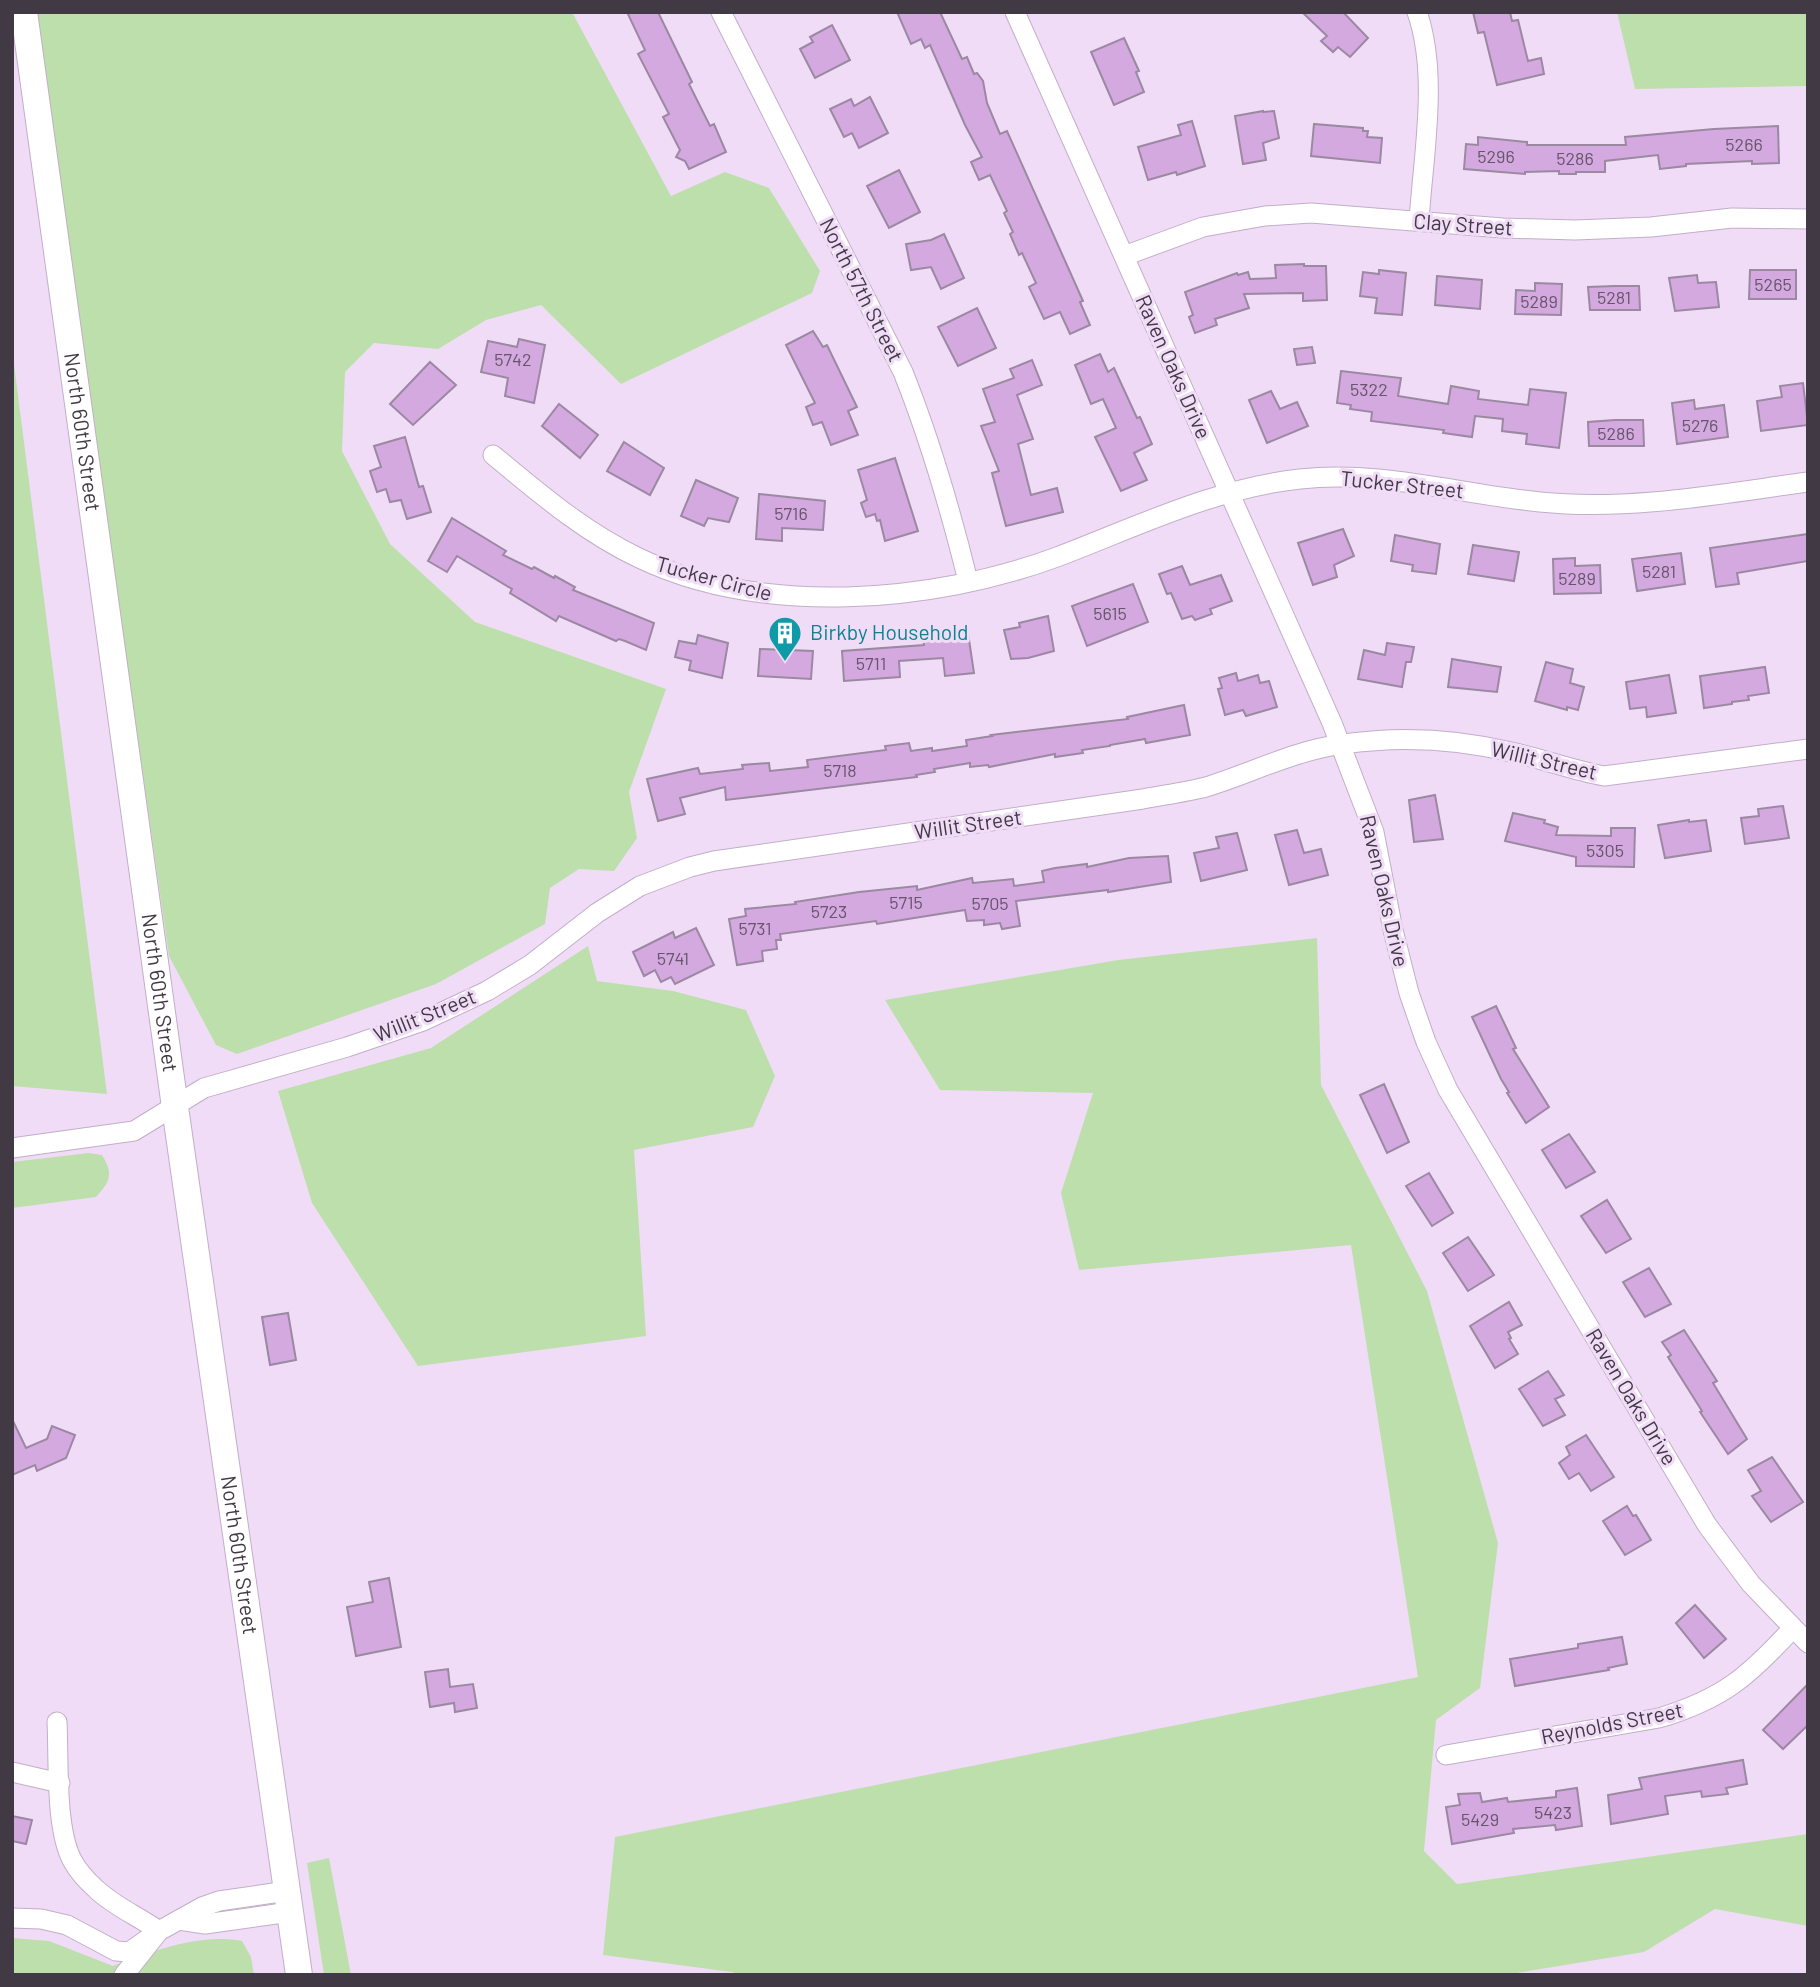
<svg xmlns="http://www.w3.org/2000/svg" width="1820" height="1987" font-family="Barlow,sans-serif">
	<rect width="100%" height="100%" fill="#f1dcf8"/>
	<g fill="#bddfab">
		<polygon points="34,12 572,12 671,196 725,172 769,188 820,271 812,293 621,384 541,305 486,320 438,349 374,343 345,372 342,451 390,544 475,622 666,689 629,792 637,838 614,871 579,869 550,888 545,924 436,984 237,1054 216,1045 169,956"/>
		<polygon points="1617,12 1808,12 1808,86 1635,89"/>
		<polygon points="12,348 107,1094 12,1086"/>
		<polygon points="1317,938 1321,1085 1427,1291 1498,1543 1480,1688 1436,1720 1424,1851 1457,1884 1808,1834 1808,1926 1715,1909 1644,1952 1504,1975 740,1975 732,1972 603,1955 615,1837 1418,1677 1351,1245 1079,1270 1061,1193 1093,1093 940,1090 885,1000 1118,960"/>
		<polygon points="588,946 597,981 673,991 746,1010 775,1076 753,1127 634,1150 646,1336 418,1366 312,1203 278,1091 431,1048"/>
		<path d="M89,1153l13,2c12,20 8,26 -6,42l-84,11v-46z"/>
		<polygon points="329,1858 351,1975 324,1975 307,1863"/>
		<path d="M12,1938l37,3 64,25c41,-15 85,-33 129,-25l9,16 3,18h-242z"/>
	</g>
	<g fill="#d3a9e0" stroke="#9b88a1" stroke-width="2">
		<polygon points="627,12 658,12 692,82 689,84 710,126 714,124 726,152 689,169 685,161 676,157 680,150 663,117 669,114 638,54 645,50"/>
		<polygon points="897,12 940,12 962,59 967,57 974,74 977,73 983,81 987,103 1000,134 1007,131 1083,301 1080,302 1090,325 1070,334 1060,312 1044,319 1029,287 1036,283 1022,253 1019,255 1010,234 1013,232 1004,213 1007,211 990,175 979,180 971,162 982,157 965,125 930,45 925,48 921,39 911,44"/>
		<polygon points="1302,12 1343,12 1368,38 1350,57 1338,47 1333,52 1321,41 1327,36"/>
		<polygon points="1473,12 1510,12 1512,21 1518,20 1528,61 1541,58 1544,74 1497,85 1484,32 1478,33"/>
		<polygon points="832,25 850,60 815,78 800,49 813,42 810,37"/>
		<polygon points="1124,38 1139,71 1136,72 1144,92 1114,105 1091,52"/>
		<polygon points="870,97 888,133 859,148 852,133 844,137 830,109 851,99 854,106"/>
		<polygon points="1263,111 1263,112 1274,111 1279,138 1263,143 1266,160 1243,164 1235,116"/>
		<polygon points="1192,121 1205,166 1177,175 1176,172 1148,180 1138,147 1181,135 1178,125"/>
		<polygon points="1314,124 1363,128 1363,131 1368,131 1367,137 1382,138 1380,163 1311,156"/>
		<polygon points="1778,126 1779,163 1752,164 1752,161 1686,164 1686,166 1660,169 1658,155 1605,161 1605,172 1576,172 1576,174 1559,174 1559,171 1525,172 1525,174 1464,169 1466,144 1478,145 1478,137 1527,142 1527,145 1626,145 1625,137 1714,129"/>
		<polygon points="899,170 920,212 889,228 867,186"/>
		<polygon points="944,234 964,278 941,289 931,267 911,270 906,244 931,240"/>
		<polygon points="1304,264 1304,266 1326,266 1327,300 1303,301 1303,293 1244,294 1249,308 1215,319 1217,325 1195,333 1189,317 1193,315 1185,292 1237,273 1238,275 1248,272 1250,279 1276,278 1275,265"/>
		<polygon points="1379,270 1406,273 1402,315 1375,313 1377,298 1360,296 1363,272 1379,274"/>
		<polygon points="1750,270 1796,270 1796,299 1749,299"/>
		<polygon points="1697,275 1698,283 1716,282 1719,307 1675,311 1669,278"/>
		<polygon points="1437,276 1482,280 1480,309 1435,305"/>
		<polygon points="1535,283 1562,284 1561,315 1515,314 1516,290 1535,291"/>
		<polygon points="1615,286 1639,286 1640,310 1590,310 1588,287"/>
		<polygon points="977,308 996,348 958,366 938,327"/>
		<polygon points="813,331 823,347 827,345 857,407 848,411 858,435 831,445 822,422 813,425 806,407 815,403 786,345"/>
		<polygon points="519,339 545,345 534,403 505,396 508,378 481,372 488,341 517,347"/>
		<polygon points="1312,347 1315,363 1297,365 1294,349"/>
		<polygon points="1100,354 1108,372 1114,368 1137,418 1140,417 1152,444 1134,453 1147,480 1121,491 1095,437 1116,428 1103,399 1091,404 1075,365"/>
		<polygon points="1032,360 1042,385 1017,395 1033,439 1018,444 1031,495 1057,488 1063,512 1006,526 992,473 999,471 981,426 995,422 983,389 1014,378 1010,369"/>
		<polygon points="430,362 456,385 413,425 390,404"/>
		<polygon points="1341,371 1401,378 1398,396 1448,404 1451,386 1479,391 1478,399 1528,405 1530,389 1566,393 1559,448 1526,444 1527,434 1502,431 1503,419 1475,416 1472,437 1443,433 1444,430 1371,421 1372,412 1350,409 1351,405 1337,403"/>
		<polygon points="1803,383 1808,425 1761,431 1757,401 1782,397 1780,386"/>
		<polygon points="1271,391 1280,409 1297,402 1308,426 1267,443 1249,400"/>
		<polygon points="1694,400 1695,409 1724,405 1728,437 1677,444 1672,403"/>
		<polygon points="559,404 598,435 580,458 542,426"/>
		<polygon points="1615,420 1643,420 1644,446 1589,446 1588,422"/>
		<polygon points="405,437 419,487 423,486 431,512 407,519 401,500 390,502 386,489 377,492 370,471 381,467 374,446"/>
		<polygon points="624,442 664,468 650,495 607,471"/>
		<polygon points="895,458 918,531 885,541 880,520 877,521 875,514 866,517 861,503 867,500 858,470"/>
		<polygon points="696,480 738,498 729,522 708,518 704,526 681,516"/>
		<polygon points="759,494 825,501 823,530 782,528 782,541 756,539"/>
		<polygon points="452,518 506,551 503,555 532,569 534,567 554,578 555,576 575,587 573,590 654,623 646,650 625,641 619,639 616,641 559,616 556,621 510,593 512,589 457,556 447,572 428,561"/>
		<polygon points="1343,529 1354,556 1334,565 1337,577 1313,585 1298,543"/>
		<polygon points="1808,534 1808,561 1737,573 1739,584 1716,587 1710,548"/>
		<polygon points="1395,535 1440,544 1436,574 1412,571 1413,565 1391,561"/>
		<polygon points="1473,545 1519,552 1514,581 1468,574"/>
		<polygon points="1681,553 1685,584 1637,591 1632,559"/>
		<polygon points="1575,558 1575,566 1600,565 1601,593 1554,594 1553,559"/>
		<polygon points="1182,566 1190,585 1221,575 1232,601 1210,609 1212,614 1195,620 1192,616 1182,619 1171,593 1167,594 1159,574"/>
		<polygon points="1133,584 1148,622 1087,646 1072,606"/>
		<polygon points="1048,616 1054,651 1028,658 1011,659 1004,630 1020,627 1019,623"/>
		<polygon points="968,633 974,673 945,676 943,658 899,661 900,677 844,681 842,651 924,645 923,637"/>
		<polygon points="698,635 728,643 722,678 689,670 691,661 675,657 679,641 696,644"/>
		<polygon points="1387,643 1414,647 1411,662 1406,662 1402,687 1358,679 1364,650 1385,655"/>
		<polygon points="760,649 813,651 811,679 758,676"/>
		<polygon points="1452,659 1501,667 1497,692 1448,687"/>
		<polygon points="1546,662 1573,669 1570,683 1584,687 1578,710 1567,707 1567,710 1535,701"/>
		<polygon points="1765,667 1769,693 1748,696 1749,700 1732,702 1732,704 1704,708 1700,676"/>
		<polygon points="1236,673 1238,681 1258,675 1260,683 1269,681 1277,707 1246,716 1243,710 1225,715 1218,689 1222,688 1219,678"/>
		<polygon points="1669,675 1676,713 1647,717 1646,707 1630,709 1626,682"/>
		<polygon points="1184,705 1190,735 1146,743 1145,739 1110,745 1110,746 1082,750 1083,753 1055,757 1055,754 989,767 988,765 970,767 970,763 934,769 935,772 916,775 917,777 726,800 725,787 680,798 685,814 658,821 647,779 698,768 700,774 743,769 742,765 769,763 770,771 808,767 807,760 886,750 885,746 909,743 911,751 932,748 932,751 967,746 966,740 992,736 991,735 1128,719 1127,717"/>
		<polygon points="1435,795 1443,839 1414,842 1409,800"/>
		<polygon points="1783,806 1789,838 1745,844 1741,818 1759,816 1758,809"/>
		<polygon points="1513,813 1545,820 1544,823 1558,827 1556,835 1611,836 1611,828 1635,828 1634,867 1576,866 1576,857 1505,841"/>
		<polygon points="1689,820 1689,822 1706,820 1711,851 1665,858 1658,825"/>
		<polygon points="1297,830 1304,853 1321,849 1328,875 1289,885 1275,835"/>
		<polygon points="1237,833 1247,870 1201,881 1194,853 1219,848 1216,837"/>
		<polygon points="1168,856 1171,882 1108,892 1108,890 1016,901 1020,926 1002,929 1000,923 984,925 984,920 967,921 965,910 877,924 876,921 780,934 781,940 776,940 777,949 762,951 763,961 737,965 729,919 746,916 745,909 796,904 795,902 859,892 917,886 917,890 972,878 973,883 1013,879 1014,886 1044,882 1042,871 1055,868 1087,864 1087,867 1129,858"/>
		<polygon points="696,928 714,965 675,984 671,977 661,982 655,970 644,976 633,952 673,932 675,938"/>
		<polygon points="1496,1006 1516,1048 1513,1049 1549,1107 1526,1123 1507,1093 1509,1092 1501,1079 1472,1017"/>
		<polygon points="1384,1084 1409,1142 1387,1153 1360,1095"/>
		<polygon points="1569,1134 1595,1172 1566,1188 1542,1150"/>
		<polygon points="1429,1173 1453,1213 1432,1226 1406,1186"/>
		<polygon points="1607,1200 1631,1239 1606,1253 1581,1216"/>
		<polygon points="1468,1237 1494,1275 1468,1291 1443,1253"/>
		<polygon points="1649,1268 1671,1304 1645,1317 1623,1282"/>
		<polygon points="1509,1302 1522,1325 1508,1332 1511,1338 1509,1339 1518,1354 1495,1368 1470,1326"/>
		<polygon points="288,1313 296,1360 270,1365 262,1317"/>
		<polygon points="1684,1330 1717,1381 1713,1383 1747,1439 1728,1454 1700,1412 1702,1411 1668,1357 1671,1355 1662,1342"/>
		<polygon points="1548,1371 1564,1395 1555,1399 1565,1415 1543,1426 1519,1389"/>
		<polygon points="12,1419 26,1448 47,1439 52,1426 75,1435 66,1458 37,1471 35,1465 12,1475"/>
		<polygon points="1586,1435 1614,1477 1591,1491 1579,1473 1569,1479 1559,1463 1570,1455 1566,1447"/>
		<polygon points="1772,1457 1803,1502 1771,1522 1752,1496 1761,1491 1748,1470"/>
		<polygon points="1627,1506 1633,1516 1636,1515 1651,1540 1625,1555 1603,1521"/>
		<polygon points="389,1578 401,1647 356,1656 347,1607 373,1602 369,1582"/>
		<polygon points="1695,1605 1726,1639 1704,1658 1676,1623"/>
		<polygon points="1622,1637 1627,1664 1608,1668 1609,1670 1515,1686 1510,1659 1578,1648 1578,1644"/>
		<polygon points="448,1669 450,1687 473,1684 477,1708 455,1712 454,1703 430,1707 425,1672"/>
		<polygon points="1808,1684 1808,1725 1783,1749 1763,1730"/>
		<polygon points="1743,1760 1747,1784 1726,1788 1728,1794 1702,1797 1701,1791 1665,1796 1668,1814 1611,1824 1608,1795 1642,1789 1639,1778"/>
		<polygon points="1577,1788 1582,1826 1556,1830 1555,1825 1513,1829 1514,1833 1452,1844 1446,1807 1460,1805 1458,1794 1480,1793 1482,1802 1507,1798 1508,1802 1556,1797 1556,1791"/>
		<polygon points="12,1816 32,1820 26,1844 12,1841"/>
	</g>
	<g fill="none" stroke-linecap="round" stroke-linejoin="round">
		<defs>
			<g id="minor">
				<path d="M721,12l182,360c28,70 47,136 65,209"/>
				<polyline points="1015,12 1332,723 1374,832 1393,930 1409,993 1426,1042 1448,1090 1707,1525 1751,1584 1808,1643"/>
				<path d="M1417,12c22,63 6,144 2,209"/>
				<polyline points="1124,256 1203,227 1265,216 1311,213 1503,228 1575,230 1651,227 1732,218 1808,219"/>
				<path d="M493,455c46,38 91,77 146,103 123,59 293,45 418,-1 79,-30 158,-69 243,-78 81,-9 159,15 240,23 90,9 179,-8 268,-20"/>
				<path d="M12,1148l122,-17 70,-43 143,-41 76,-26 64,-30 43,-26 67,-52 43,-27 50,-19 24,-6 429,-62c21,-4 43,-7 63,-12 45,-14 90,-37 137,-43 55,-8 114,-5 168,8 32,7 61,18 93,24l204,-27"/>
				<path d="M1446,1755l213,-37c64,-19 90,-42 134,-90"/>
				<polyline points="12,1772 60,1783"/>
				<path d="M12,1918l29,1 26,6 49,26 13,1 30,-21c-21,-15 -44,-24 -63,-42 -9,-8 -18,-18 -24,-29 -17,-33 -13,-100 -15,-138"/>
				<polyline points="179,1920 205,1924 290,1912"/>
				<polyline points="124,1975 159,1931 202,1907 219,1901 287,1891"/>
			</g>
			<g id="major">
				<path id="s1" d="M24,12l151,1095 124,868"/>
			</g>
		</defs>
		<use href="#minor" stroke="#c2aec8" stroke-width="21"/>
		<use href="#major" stroke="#c2aec8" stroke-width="28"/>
		<use href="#minor" stroke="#fff" stroke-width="19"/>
		<use href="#major" stroke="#fff" stroke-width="26"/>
	</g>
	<defs>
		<symbol id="building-pin" viewBox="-11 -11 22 30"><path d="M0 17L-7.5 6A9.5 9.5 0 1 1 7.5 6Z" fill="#0f9aa8" stroke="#f1dcf8"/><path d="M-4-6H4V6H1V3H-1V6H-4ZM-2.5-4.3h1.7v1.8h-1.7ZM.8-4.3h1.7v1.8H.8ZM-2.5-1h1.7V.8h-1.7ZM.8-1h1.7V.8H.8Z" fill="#fff"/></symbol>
	</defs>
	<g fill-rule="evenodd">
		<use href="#building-pin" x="766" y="614" width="38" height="52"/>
	</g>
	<g text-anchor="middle" stroke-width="6" stroke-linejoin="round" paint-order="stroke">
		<g font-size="18" fill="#66556b">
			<text x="1744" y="151">5266</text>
			<text x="1496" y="163">5296</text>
			<text x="1575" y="165">5286</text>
			<text x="1773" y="291">5265</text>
			<text x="1614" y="304">5281</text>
			<text x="1539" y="308">5289</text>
			<text x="513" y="366">5742</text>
			<text x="1369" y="396">5322</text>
			<text x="1700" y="432">5276</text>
			<text x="1616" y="440">5286</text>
			<text x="791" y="520">5716</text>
			<text x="1659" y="578">5281</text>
			<text x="1577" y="585">5289</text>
			<text x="1110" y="620">5615</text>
			<text x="871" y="670">5711</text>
			<text x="840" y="777">5718</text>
			<text x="1605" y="857">5305</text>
			<text x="906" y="909">5715</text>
			<text x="990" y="910">5705</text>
			<text x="829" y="918">5723</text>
			<text x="755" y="935">5731</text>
			<text x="673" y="965">5741</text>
			<text x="1553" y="1819">5423</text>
			<text x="1480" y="1826">5429</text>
		</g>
		<g font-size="21" fill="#413944" stroke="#f1dcf8">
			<text transform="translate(1463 225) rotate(4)" y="7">Clay Street</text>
			<text transform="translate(861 290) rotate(63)" y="7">North 57th Street</text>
			<text transform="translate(1173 367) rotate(66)" y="7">Raven Oaks Drive</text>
			<text dy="7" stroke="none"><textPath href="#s1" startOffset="424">North 60th Street</textPath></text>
			<text transform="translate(1402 485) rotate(6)" y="7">Tucker Street</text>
			<text transform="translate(714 579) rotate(15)" y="7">Tucker Circle</text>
			<text transform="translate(1544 761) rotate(13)" y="7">Willit Street</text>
			<text transform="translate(968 825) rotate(-8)" y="7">Willit Street</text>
			<text transform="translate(1384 891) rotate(77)" y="7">Raven Oaks Drive</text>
			<text dy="7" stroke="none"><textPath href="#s1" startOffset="990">North 60th Street</textPath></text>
			<text transform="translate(425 1016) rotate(-22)" y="7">Willit Street</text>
			<text transform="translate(1631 1397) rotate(59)" y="7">Raven Oaks Drive</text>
			<text dy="7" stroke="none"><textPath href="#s1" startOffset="1558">North 60th Street</textPath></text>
			<text transform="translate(1612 1724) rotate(-11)" y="7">Reynolds Street</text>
		</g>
		<g font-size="21" fill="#0d838f" stroke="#f1dcf8" text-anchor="start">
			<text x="810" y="640">Birkby Household</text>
		</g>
	</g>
	<rect width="1820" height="1987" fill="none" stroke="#413944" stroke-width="28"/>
</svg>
